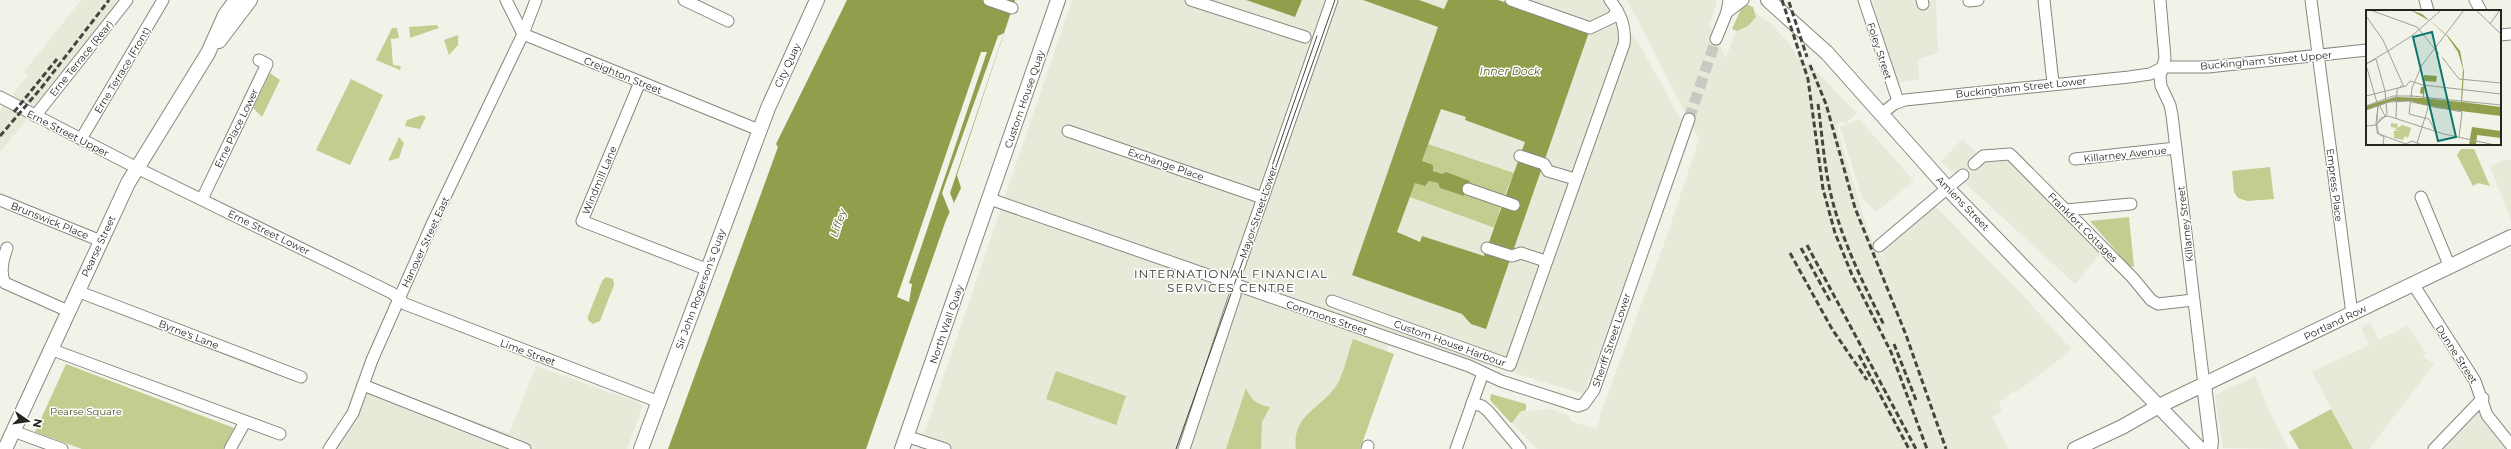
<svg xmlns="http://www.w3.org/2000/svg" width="2511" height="449" font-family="Montserrat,sans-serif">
	<rect width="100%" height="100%" fill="#f1f3e9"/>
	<g fill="#e6ead9">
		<polygon points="81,0 123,0 0,152 0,110 28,75 24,72"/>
		<polygon points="1072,0 1604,0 1616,17 1638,42 1683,123 1584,394 1399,339 1388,346 1352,449 919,449"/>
		<polygon points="1627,0 1715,0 1717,3 1709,25 1726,58 1742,14 1750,9 1770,23 1788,42 1796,55 1821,76 1857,113 1845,124 1842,121 1836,125 1867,227 1873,243 1887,265 1881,250 1935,206 2019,291 2071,349 2060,359 2015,393 2013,391 1999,403 2002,412 1992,417 2008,449 1537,449 1512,423 1520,412 1551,409 1569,416 1571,421 1597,429 1601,412 1665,241 1699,139"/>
		<polygon points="1873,0 1936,0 1938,53 1918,59 1919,79 1892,84"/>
		<polygon points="1859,119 1914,181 1876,212 1862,198 1840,127"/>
		<polygon points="1962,139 1983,159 2012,159 2103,251 2075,284 1941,161"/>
		<polygon points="2506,159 2511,160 2511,221 2490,166"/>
		<polygon points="2370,322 2379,340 2407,326 2426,353 2423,356 2434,364 2369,449 2353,449 2312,372 2369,345 2361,327"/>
		<polygon points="536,366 640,403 642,408 627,449 327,449 368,386 509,433"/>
		<polygon points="2255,376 2274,421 2288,449 2223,448 2215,395"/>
		<polygon points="2483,407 2508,449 2440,449 2437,446"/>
	</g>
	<g fill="#c2ce90">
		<polygon points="1746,4 1753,7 1756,17 1748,26 1737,31 1732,29 1741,9"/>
		<polygon points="437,25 439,28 410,38 409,27"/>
		<polygon points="392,28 397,28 399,38 391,39 393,65 401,66 400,70 376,60"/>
		<polygon points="458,35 458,45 449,55 444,40"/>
		<polygon points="270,73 280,80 262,117 253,108"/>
		<polygon points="351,79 383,95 350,165 316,150"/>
		<polygon points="422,115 426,117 420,129 405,126 407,120"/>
		<polygon points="399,137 404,143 399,158 388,161"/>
		<path d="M1428,144l86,29 -12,28 -7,27 -85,-31 5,-15 14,-1 9,2 3,5 23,8 3,-3c-15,-11 -31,-19 -45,-32z"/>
		<polygon points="2461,149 2474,149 2490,186 2478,183 2473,186 2457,155"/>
		<polygon points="2270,167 2274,199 2247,201 2238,198 2234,192 2232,171"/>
		<polygon points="2129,217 2134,267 2129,266 2090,221"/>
		<polygon points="606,277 613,279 614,285 600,321 593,324 588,320 588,316 602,281"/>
		<path d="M1353,339l41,15 -34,95h-64c-5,-36 29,-41 43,-68 6,-13 9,-28 14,-42z"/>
		<polygon points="66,364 234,428 223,449 82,449 35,432"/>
		<polygon points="1056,371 1126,396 1116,425 1046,399"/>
		<path d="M1246,388c5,12 11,17 24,19l-8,15 -1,27h-35z"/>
		<polygon points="1491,394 1526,404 1526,410 1520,412 1512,423 1510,422 1490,400"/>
		<polygon points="2331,409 2353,449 2299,449 2289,432"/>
	</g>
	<g fill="#919f4d" fill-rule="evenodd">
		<polygon points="847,0 1015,0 957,175 961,188 946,220 866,449 668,449 778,147 776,144"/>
		<polygon points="1246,0 1302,0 1295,17"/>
		<path d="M1363,0h56l25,9 4,-9h50l89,31 1,4 -102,294 -15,-5 -9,-10 -110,-39 86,-248zM1441,109l25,8 -1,3 60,22 -41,114 -62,-20 -2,6 -23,-10 18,-49 10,3 4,-5 9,2 2,5 24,8 6,-15 -24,-9 -4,2 -9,-3v-6l-11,-4z"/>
	</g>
	<g fill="#f1f3e9">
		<polygon points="1004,33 950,193 954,203 950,213 942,193 998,36"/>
		<polygon points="981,52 987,52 909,283 912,284 909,302 897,297"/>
	</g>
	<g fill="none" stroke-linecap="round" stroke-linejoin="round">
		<polyline stroke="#c8cac1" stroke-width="11" stroke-dasharray="11 5.5" stroke-linecap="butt" points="1689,119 1716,39"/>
		<defs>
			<g id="minor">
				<polyline points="506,0 523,34 759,130"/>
				<polyline points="684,0 728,21"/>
				<polyline points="989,0 1012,8"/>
				<polyline points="1191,0 1305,37"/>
				<polyline points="1511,0 1590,28 1613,17 1617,10"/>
				<polyline points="1864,0 1898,101"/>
				<polyline points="1922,0 1923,4"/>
				<polyline points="2044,0 2053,83"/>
				<polyline points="2160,0 2165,58 2160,77 2161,86 2170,105 2172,115 2204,385"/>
				<polyline points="2311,0 2352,314"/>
				<polyline points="2425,0 2428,11"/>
				<polyline points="2475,0 2481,11"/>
				<polyline points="1969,1 1978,0"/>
				<polyline points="1727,12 1743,0"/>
				<polyline points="2500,35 2511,34"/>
				<polyline points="1716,39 1727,12 1729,0"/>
				<polyline points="640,82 582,221 706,269"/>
				<polyline points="0,97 137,168 392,293 405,304 659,402"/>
				<polyline points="1881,114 1894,104 1905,100 2129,77 2150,74 2164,67 2208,67 2367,50"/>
				<polyline points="35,116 127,0"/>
				<polyline points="1068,131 1263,198"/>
				<polyline points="81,139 163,0"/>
				<polyline points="1520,156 1544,164 1548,171 1575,179"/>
				<polyline points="2075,159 2176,148"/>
				<polyline points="1974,164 1983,156 2010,154 2132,277 2151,300 2158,304 2193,300"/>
				<polyline points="1468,189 1514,205"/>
				<polyline points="2421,197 2450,267"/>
				<polyline points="202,199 267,64 259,60"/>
				<polyline points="990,199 1469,366 1501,381 1578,406 1584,404 1594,390 1689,119"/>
				<polyline points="0,200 101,241"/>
				<polyline points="2066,210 2131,204"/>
				<polyline points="1879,246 1963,175"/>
				<path d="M7,248c-4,11 -7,26 -2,35l63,28"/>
				<polyline points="1487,248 1512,256 1521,253 1545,261"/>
				<polyline points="2413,284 2475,381 2487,415 2511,445"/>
				<polyline points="77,291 301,377"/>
				<path d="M1332,301l178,64 114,-321c2,-18 -3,-29 -14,-44"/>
				<polyline points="50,349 280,434"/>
				<polyline points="363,385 525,449"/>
				<polyline points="1472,403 1482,406 1488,411 1520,449"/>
				<polyline points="13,431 62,449"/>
				<polyline points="906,436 945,449"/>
				<polyline points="230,449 245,422"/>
				<polyline points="329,449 353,413 372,360 433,222 523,34 536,0"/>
				<polyline points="1184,449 1235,295 1236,275 1332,0"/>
				<polyline points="1367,449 1368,446"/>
				<polyline points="1456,449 1483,373"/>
				<polyline points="2434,449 2483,398"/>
			</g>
			<g id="major">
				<polyline points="1768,0 1827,53 1949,190 2200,449"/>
				<polyline points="219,41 250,0"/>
				<polyline points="2204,385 2211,441 2210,449"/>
				<polyline points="5,449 128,183 208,53 225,15 236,0"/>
				<polyline points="641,449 768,108 817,0"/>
				<polyline points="902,449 1058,0"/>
				<polyline points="2075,449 2122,427 2159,406 2511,237"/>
			</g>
		</defs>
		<use href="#minor" stroke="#86887f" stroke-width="13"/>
		<use href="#major" stroke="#86887f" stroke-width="16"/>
		<use href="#minor" stroke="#fff" stroke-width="11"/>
		<use href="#major" stroke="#fff" stroke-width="14"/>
		<g stroke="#454641" stroke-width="1">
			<polyline points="1262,195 1317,36"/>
			<polyline points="1176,449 1335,0"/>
		</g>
		<g stroke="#454641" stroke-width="3" stroke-dasharray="6 3" stroke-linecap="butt">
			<polyline points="1782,0 1808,79 1823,189 1835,233 1852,275 1891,352 1927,449"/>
			<polyline points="1789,2 1807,57"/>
			<polyline points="1810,65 1826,104 1855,208 1906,335 1946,449"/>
			<path d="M1818,104c4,30 6,61 13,91 11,46 32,88 53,130"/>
			<polyline points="14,112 57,59"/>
			<polyline points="0,136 42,87 109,0"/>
			<polyline points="1807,245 1916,449"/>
			<polyline points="1801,248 1830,301"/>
			<polyline points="1790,253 1832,329 1867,380"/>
			<polyline points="1894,344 1916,400"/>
			<polyline points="1859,355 1909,449"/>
		</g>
	</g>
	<g text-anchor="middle" stroke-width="3" stroke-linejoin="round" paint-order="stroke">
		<g font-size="10" fill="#252622" stroke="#fff">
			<text transform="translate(1880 51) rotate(72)" y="4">Foley Street</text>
			<text transform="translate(81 58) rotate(-51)" y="4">Erne Terrace (Rear)</text>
			<text transform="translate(2266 60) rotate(-5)" y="4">Buckingham Street Upper</text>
			<text transform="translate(787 65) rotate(-65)" y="4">City Quay</text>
			<text transform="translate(122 70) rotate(-59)" y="4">Erne Terrace (Front)</text>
			<text transform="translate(623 75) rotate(22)" y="4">Creighton Street</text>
			<text transform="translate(2021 87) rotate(-6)" y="4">Buckingham Street Lower</text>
			<text transform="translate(1024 99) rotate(-71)" y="4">Custom House Quay</text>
			<text transform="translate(236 128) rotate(-64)" y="4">Erne Place Lower</text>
			<text transform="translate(68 133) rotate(27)" y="4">Erne Street Upper</text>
			<text transform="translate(2125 154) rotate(-6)" y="4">Killarney Avenue</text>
			<text transform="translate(1166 164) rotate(19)" y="4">Exchange Place</text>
			<text transform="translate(599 180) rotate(-67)" y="4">Windmill Lane</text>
			<text transform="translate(2335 185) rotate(83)" y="4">Empress Place</text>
			<text transform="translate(1963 203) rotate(46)" y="4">Amiens Street</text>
			<text transform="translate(1258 212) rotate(-71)" y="4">Mayor Street Lower</text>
			<text transform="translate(50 220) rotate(22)" y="4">Brunswick Place</text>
			<text transform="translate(2185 224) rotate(-97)" y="4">Killarney Street</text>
			<text transform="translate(2083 227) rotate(45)" y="4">Frankfort Cottages</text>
			<text transform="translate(269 232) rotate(26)" y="4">Erne Street Lower</text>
			<text transform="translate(425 242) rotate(-65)" y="4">Hanover Street East</text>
			<text transform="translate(98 246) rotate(-65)" y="4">Pearse Street</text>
			<text transform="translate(700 289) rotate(-70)" y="4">Sir John Rogerson's Quay</text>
			<text transform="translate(1327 317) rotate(19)" y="4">Commons Street</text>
			<text transform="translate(2335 322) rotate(-26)" y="4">Portland Row</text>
			<text transform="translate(946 324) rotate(-71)" y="4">North Wall Quay</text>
			<text transform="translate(189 334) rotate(21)" y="4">Byrne's Lane</text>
			<text transform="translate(1611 340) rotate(-71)" y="4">Sheriff Street Lower</text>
			<text transform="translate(1450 343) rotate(20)" y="4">Custom House Harbour</text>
			<text transform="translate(528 352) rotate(20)" y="4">Lime Street</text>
			<text transform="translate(2457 354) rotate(57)" y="4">Dunne Street</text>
		</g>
		<g font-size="10" fill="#4c5419" stroke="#fff">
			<text x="86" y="415">Pearse Square</text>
		</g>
		<g font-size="11" font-style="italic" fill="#545d22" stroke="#fff">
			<text x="1510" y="75">Inner Dock</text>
			<text transform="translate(838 223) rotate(-71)" y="4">Liffey</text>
		</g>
		<g font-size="12" letter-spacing="1" fill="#383932" stroke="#fff">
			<text x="1231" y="278">INTERNATIONAL FINANCIAL<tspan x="1231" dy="14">SERVICES CENTRE</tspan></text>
		</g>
	</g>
	<g transform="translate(2366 10)">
		<rect width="135" height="135" fill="#f1f3e9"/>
		<path d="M25,113l7,1 -1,4 5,-3 9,3 -3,10 -3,-2 -2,4 -9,-2v-7h7l-7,-1 3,-2 -6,-1z" fill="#c2ce90"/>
		<path d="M44,0l12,4 7,6 19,16 12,15 4,21 -2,30 39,5v9l-65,-8 -26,-7h-17l-27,9v-4l29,-9 28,1v-4l-3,-1 1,-6h2l1,-12 13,1 -1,6 -11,-1 -1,17 37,4 2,-33 -5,-17 -11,-16 -17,-15zM106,117l29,4v7l-24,-3 -1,10h-7z" fill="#919f4d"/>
		<path fill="none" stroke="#9fa199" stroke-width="1" d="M4,0l47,17 22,27M110,0l25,24M0,6l17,24 21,47M124,14l10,-14M22,41l25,-16 28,-25M76,47l17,22 42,4M0,54l22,-13M0,54l10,-5 9,32 2,23 -10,10v9l7,4 -1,8M0,55l12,41 -2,18M0,86l40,-10 4,-5 13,4 78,9M46,86l89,9M45,92l51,10M13,94l6,12M0,96l27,-10h20M0,100l23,-8 22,-1M30,109l1,-29 5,-5M11,111l1,-16M10,114l3,10 27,10 6,-3 10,4M0,116l10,-1 5,-7 7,-2 56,18 51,11M69,121l-6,-12 -20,-5 3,-26 10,-23 42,-55M93,127l3,-25M51,133l11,-35 -1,-1"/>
		<path fill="#0f766e" fill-opacity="0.15" stroke="#0f766e" stroke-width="2" d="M66,22l24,105 -18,4 -25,-104z"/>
		<rect width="135" height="135" fill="none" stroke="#252622" stroke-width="2"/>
	</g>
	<g transform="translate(28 421) rotate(103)" stroke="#ffffff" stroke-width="3" paint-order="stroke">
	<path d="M0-3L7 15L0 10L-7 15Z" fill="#252622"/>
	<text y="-6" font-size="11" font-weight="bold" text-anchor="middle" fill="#252622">N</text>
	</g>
</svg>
